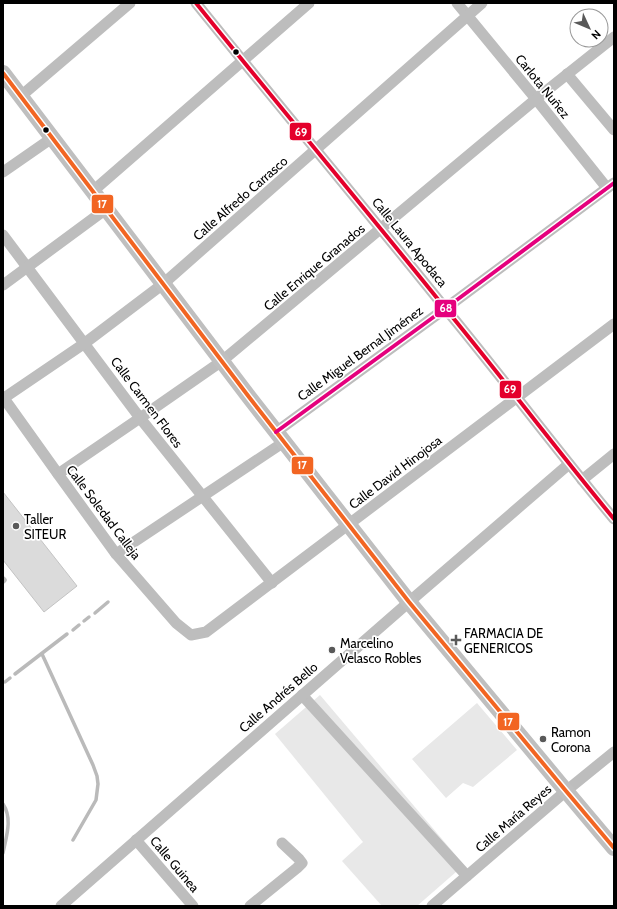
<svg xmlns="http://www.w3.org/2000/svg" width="617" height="909" font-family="Cabin,sans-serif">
	<rect width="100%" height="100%" fill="#fff"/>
	<g fill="#e8e8e8">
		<polygon points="320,695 464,865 417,906 382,906 342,861 363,842 275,734"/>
		<polygon points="477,703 517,750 473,787 463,783 446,798 412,759"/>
	</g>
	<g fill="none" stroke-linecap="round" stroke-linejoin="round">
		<g stroke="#bababa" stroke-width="3.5">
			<polyline points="95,613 108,602"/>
			<polyline points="84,621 89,617"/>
			<polyline points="73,630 79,625"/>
			<polyline points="42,654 93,765 97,776 98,784 96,800 73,840"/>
			<polyline points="15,674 67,634"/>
			<polyline points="5,682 10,678"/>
			<path d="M3,804c10,15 3,33 0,49"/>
		</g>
	</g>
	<polygon fill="#dbdbdb" stroke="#c3c3c3" points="3,492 77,586 44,612 3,560"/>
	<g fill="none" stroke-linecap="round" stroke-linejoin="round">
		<polyline stroke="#bdbdbd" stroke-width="5.5" points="3,579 4,580 3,581"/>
		<g stroke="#bdbdbd" stroke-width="11">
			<path d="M196,3c82,102 167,203 249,305 57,69 111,141 169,211"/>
			<polyline points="457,3 536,99 607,188"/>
			<polyline points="567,74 614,130"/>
			<polyline points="21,96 130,3"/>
			<polyline points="3,172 52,138"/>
			<polyline points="93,191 309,3"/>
			<polyline points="3,235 140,418 272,583"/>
			<polyline points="3,285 106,209"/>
			<polyline points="3,397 58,474 116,554 176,623 191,635 206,632 614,324"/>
			<polyline points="4,398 85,343 163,284 482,3"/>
			<polyline points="276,432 446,308 614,183"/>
			<polyline points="58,474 140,418 222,361 536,99 614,37"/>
			<polyline points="582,480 614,454"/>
			<polyline points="116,554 284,442"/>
			<polyline points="302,695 467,876"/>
			<polyline points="136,840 193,906"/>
			<polyline points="61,906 409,602 569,464"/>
			<polyline points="250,906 297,868 302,863 299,859 282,843"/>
			<polyline points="432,906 566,791 614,752"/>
		</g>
		<polyline stroke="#bfbfbf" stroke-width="16" points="3,73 249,397 409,602 566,791 614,848"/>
		<defs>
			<polyline id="bus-1" points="3,73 249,397 409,602 566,791 614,848"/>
			<path id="bus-2" d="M196,3c82,102 167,203 249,305 57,69 111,141 169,211"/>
			<polyline id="bus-3" points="276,432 446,308 614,183"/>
		</defs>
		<use href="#bus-1" stroke="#fff" stroke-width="7"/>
		<use href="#bus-2" stroke="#fff" stroke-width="7"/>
		<use href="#bus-3" stroke="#fff" stroke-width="7"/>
		<use href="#bus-1" stroke="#f26522" stroke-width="4"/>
		<use href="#bus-2" stroke="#e4002b" stroke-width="4"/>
		<use href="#bus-3" stroke="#e5007d" stroke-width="4"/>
	</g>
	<g fill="#000" stroke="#fff" stroke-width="1.5">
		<circle cx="236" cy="52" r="3.5"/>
		<circle cx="46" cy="130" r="3.5"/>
	</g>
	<g fill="#595959" stroke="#fff" stroke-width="1.5">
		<circle cx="16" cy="526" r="4"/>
		<path d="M454 634h4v4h4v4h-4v4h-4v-4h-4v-4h4z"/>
		<circle cx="332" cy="650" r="4"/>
		<circle cx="543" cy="739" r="4"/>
	</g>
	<g text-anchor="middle" stroke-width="3.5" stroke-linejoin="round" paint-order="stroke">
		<g font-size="13" fill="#000" stroke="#fff">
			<text transform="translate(543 86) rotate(51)" y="5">Carlota Nuñez</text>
			<text transform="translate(240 198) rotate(-41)" y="5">Calle Alfredo Carrasco</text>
			<text transform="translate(410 242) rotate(51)" y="5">Calle Laura Apodaca</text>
			<text transform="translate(314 267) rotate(-40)" y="5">Calle Enrique Granados</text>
			<text transform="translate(360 353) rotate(-36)" y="5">Calle Miguel Bernal Jiménez</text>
			<text transform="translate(147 402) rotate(53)" y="5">Calle Carmen Flores</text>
			<text transform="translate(395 472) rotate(-37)" y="5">Calle David Hinojosa</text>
			<text transform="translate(104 512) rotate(53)" y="5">Calle Soledad Calleja</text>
			<text transform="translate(278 697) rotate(-41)" y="5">Calle Andrés Bello</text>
			<text transform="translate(513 818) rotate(-41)" y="5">Calle María Reyes</text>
			<text transform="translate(175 864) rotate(50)" y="5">Calle Guinea</text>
		</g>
		<g font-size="13" fill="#000" stroke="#fff" text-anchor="start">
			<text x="24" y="524">Taller<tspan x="24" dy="15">SITEUR</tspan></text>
			<text x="464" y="638">FARMACIA DE<tspan x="464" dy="15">GENERICOS</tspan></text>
			<text x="340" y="648">Marcelino<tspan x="340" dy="15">Velasco Robles</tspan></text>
			<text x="551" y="737">Ramon<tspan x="551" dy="15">Corona</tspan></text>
		</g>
	</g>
	<g stroke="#fff" stroke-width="1.5">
		<rect x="289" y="122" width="23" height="19" rx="4" fill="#e4002b"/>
		<rect x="91" y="194" width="23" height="20" rx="4" fill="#f26522"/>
		<rect x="434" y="299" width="23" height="19" rx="4" fill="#e5007d"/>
		<rect x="499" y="380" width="23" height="19" rx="4" fill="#e4002b"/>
		<rect x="291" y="456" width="23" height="19" rx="4" fill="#f26522"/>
		<rect x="497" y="712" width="23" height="19" rx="4" fill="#f26522"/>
	</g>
	<g font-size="11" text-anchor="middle" font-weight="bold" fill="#fff">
		<text x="301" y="136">69</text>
		<text x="102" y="208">17</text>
		<text x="446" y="312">68</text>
		<text x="510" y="393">69</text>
		<text x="302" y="469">17</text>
		<text x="508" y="726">17</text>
	</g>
	<rect width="617" height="909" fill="none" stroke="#000000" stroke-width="8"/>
	<g transform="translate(589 28) rotate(134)"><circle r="19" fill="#ffffff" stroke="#999999"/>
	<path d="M0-3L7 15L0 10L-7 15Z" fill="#595959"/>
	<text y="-6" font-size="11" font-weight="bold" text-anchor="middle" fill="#000000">N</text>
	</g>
</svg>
